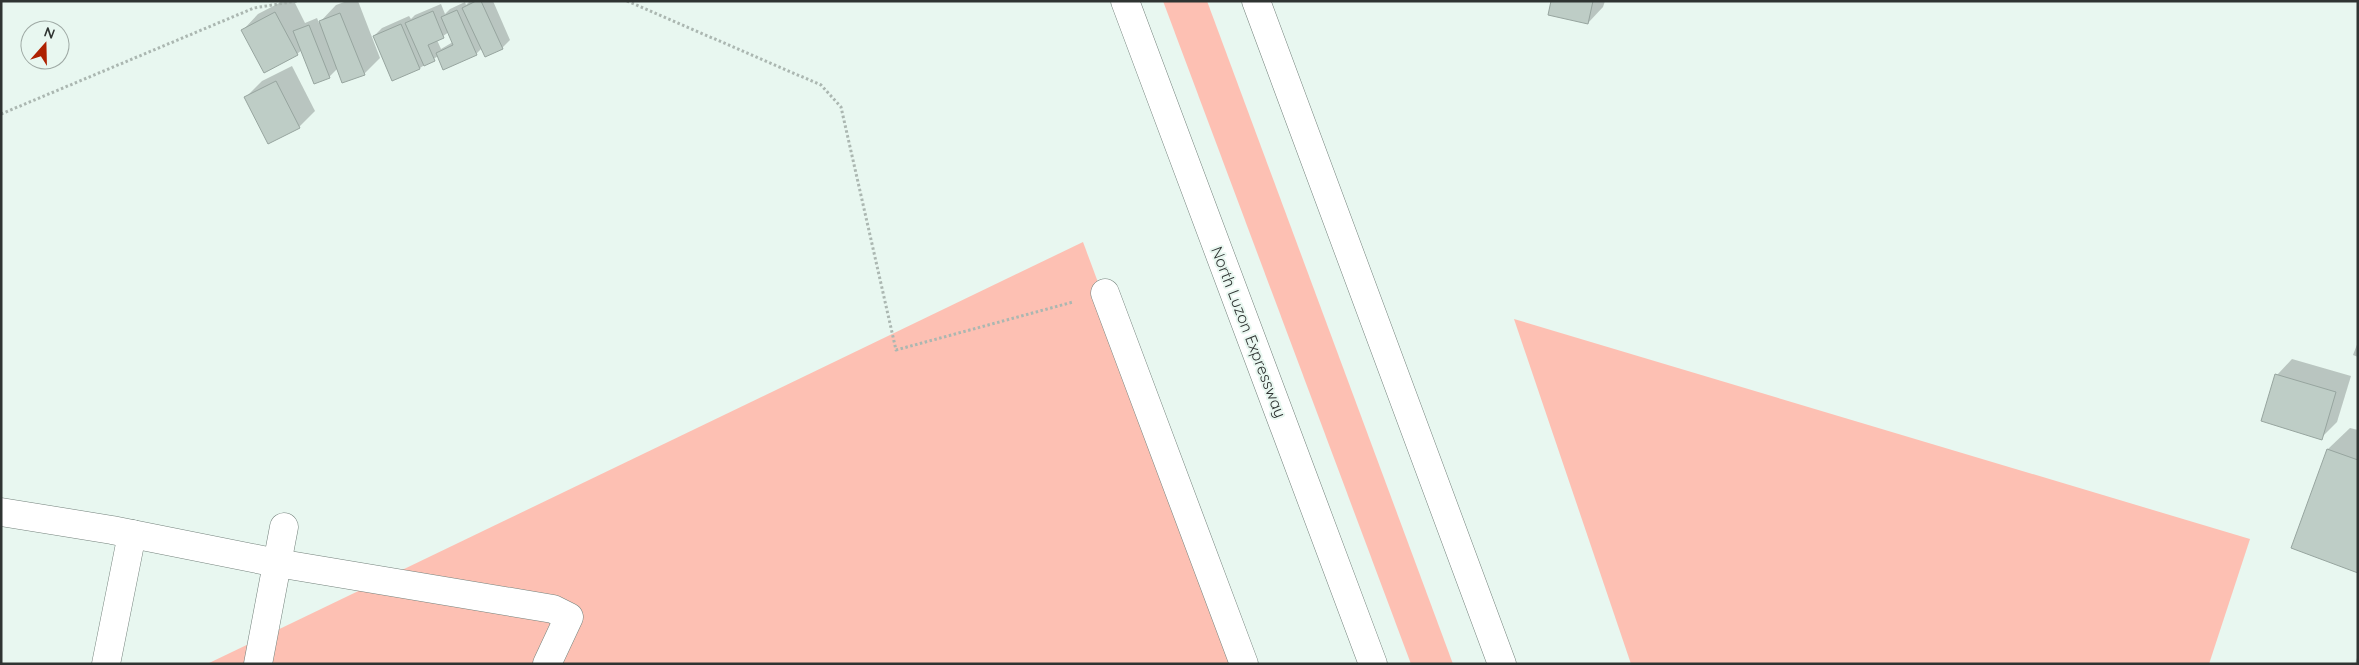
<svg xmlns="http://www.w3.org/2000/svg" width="2359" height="665" font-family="Quicksand,sans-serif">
	<rect width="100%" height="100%" fill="#e8f7f0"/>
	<g fill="#fdc0b3">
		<polygon points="1163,1 1207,1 1453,664 1411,664"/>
		<polygon points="1083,242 1240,664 207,664"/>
		<polygon points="1514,319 2250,539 2209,664 1631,664"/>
	</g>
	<g fill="#0003" fill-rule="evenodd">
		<polygon points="283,1 294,1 305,23 317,18 319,23 336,5 347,1 358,1 380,58 364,74 338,68 329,77 302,50 297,54 243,30 258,14"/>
		<path d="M470,1h23l17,39 -8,8h-20l-6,6 -38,2 -18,12 -27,11 -19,-43 8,-8 27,-12 2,3 4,-4 26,-11 4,10 5,-5 15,-7 1,3zM449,32l4,10 -12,7 -4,-9z"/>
		<polygon points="1552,1 1605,1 1603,7 1588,23"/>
		<polygon points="292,66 315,111 299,127 246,97 262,81"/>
		<polygon points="2358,342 2358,357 2353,355"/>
		<polygon points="2292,359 2351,376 2337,422 2321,438 2277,375"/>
		<polygon points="2350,428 2358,430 2358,571 2293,548 2328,449"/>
		<polygon points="2358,655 2358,664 2355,664"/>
	</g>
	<g fill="#becdc6" stroke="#97a59f">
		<polygon points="476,1 481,1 503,49 485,57 462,8"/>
		<polygon points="1551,1 1593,1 1588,24 1548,15"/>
		<polygon points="457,10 477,55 443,70 436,53 453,45 441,17"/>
		<polygon points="433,11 444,38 428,45 435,61 424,66 405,23"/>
		<polygon points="275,12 298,55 264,73 241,30"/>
		<polygon points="340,13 365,75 342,83 319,21"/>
		<polygon points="401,24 420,69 392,81 373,36"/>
		<polygon points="309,25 330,78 314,84 293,31"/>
		<polygon points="276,81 300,128 268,144 244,97"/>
		<polygon points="2275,374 2336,392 2322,440 2261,421"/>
		<polygon points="2327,449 2358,460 2358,573 2291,548"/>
	</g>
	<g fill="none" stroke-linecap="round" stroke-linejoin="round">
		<defs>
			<g id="minor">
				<polyline points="1105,293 1244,664"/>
				<polyline points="1,512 112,530 277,563 553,609 569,617 547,664"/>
				<polyline points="106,664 132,534"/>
				<polyline points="258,664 284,527"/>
			</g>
			<g id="highway">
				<polyline points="1125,1 1373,664"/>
				<polyline points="1256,1 1502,664"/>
			</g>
		</defs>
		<use href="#minor" stroke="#74827c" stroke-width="29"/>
		<use href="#highway" stroke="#74827c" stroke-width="29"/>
		<g stroke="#abb7b1" stroke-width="3" stroke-dasharray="2.5 2.5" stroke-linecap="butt">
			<polyline points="627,1 821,85 841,107 896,350 1073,302"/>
			<polyline points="1,114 254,8 297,1"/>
		</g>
		<use href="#minor" stroke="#fff" stroke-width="28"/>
		<use href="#highway" stroke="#fff" stroke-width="28"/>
	</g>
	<g text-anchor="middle" stroke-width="4" stroke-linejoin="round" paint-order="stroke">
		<g font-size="16" fill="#2f3432" stroke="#e8f7f0">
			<text transform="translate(1249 332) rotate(69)" y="6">North Luzon Expressway</text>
		</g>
	</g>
	<rect width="2359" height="665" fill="none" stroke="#2f3432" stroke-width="5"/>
	<g transform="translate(45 45) rotate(20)"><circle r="24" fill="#e8f7f0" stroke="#9ea9a4"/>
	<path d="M0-4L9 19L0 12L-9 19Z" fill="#ae2101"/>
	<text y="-8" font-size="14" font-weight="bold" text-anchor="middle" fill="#2f3432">N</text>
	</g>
</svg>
